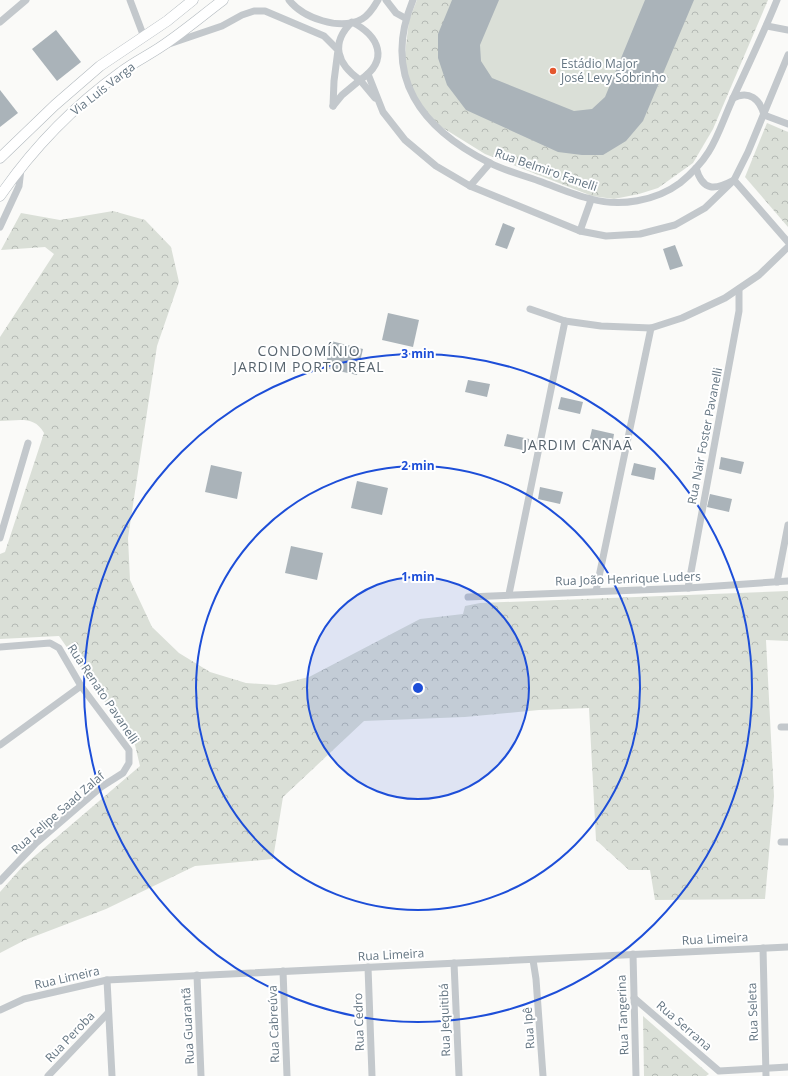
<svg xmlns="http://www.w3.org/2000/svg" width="788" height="1076" font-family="'Open Sans',sans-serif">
	<defs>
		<pattern id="forest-crowns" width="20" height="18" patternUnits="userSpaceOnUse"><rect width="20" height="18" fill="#dadfd7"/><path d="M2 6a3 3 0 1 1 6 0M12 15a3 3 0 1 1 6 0" fill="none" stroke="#b4b9b4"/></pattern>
	</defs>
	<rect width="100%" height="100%" fill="#fafaf8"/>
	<g fill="url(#forest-crowns)">
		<polygon points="417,0 768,0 713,129 693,163 658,188 639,194 614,199 592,196 485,154 435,123 419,103 409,82 404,63 409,20"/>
		<polygon points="767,123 788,132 788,227 745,177"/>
		<path d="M113,211l32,9 26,27 8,35 -22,64 -29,192 2,42 22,47 27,26 31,19 36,11 30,2 33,-8 111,-58 43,-5 2,-8 15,-3 308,-12v50l-22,-1 8,156 -9,103 -110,1 -5,-30h-21l-33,-30 -7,-132 -50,2 -74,7 -101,4 -81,76 -10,62 -78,7 -89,43 -81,31 -25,13v-61l22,-25 118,-101 -5,-21 -76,-109 -59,3v-85l5,-2 39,-119c-10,-18 -26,-12 -44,-12v-84l54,-83 -9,-7 -44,3 20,-37 39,7z"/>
		<polygon points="643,1016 709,1074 706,1076 644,1076"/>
	</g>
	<polygon fill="#dadfd7" points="452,0 694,0 643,121 626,141 603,155 582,155 558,152 466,110 447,85"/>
	<g fill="#aab3b9">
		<polygon points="452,0 499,0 480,45 481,61 492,78 574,111 592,109 605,97 645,0 694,0 643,121 626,141 603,155 582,155 558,152 466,110 447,85 438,58 438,34"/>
		<polygon points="56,30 81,62 57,81 32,49"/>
		<polygon points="0,90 18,113 0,127"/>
		<polygon points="503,223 515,228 507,249 495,245"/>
		<polygon points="675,245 683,266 670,270 663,249"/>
		<polygon points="388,313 419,320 413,347 382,340"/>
		<polygon points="331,341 363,349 357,375 325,368"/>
		<polygon points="468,380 490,384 487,397 465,392"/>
		<polygon points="561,397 583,402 580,414 558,409"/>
		<polygon points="592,429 614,434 612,446 589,442"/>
		<polygon points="507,434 529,439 527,451 504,446"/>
		<polygon points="721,457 744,462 741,474 719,469"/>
		<polygon points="634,463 656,468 654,480 631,475"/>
		<polygon points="211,465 242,472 237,499 205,492"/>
		<polygon points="357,481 388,488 382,515 351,508"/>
		<polygon points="540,487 563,492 560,504 538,499"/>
		<polygon points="710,494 732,499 729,512 707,507"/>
		<polygon points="291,546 323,553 317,580 285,573"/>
	</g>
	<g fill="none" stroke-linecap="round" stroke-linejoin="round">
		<defs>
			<g id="secondary">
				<polyline points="0,158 55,105 100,66 167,21 193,0"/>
				<path d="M0,196c33,-48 74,-90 121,-124 13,-10 28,-17 41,-26 21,-14 41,-31 61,-46"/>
			</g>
		</defs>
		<use href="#secondary" stroke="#b3babf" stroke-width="11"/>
		<g stroke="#c3c8cc" stroke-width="7">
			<polyline points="130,0 144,37"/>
			<path d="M289,0c14,18 51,31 73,19 7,-4 12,-12 16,-19"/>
			<polyline points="386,0 396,13 405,18"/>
			<path d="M413,0c-32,77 9,129 77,163 15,8 33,12 49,18 17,6 35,14 52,18 29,8 65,2 89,-16 35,-28 37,-50 54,-87 15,-32 30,-64 43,-96"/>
			<polyline points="0,22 26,0"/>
			<path d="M352,22c27,14 38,38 8,58 -23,-16 -30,-37 -8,-58z"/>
			<polyline points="767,26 788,30"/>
			<polyline points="169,44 222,26 242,15 254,11 265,11 324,36 338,50 334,81 333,106"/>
			<polyline points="368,74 383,112 405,140 436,166 470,186 580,231 606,236 640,234 675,225 705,208 734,180 748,152 788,55"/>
			<path d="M733,98c16,-8 27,1 31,17l24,9"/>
			<polyline points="333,106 342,95 360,80 375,98"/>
			<path d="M696,168c7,24 19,22 38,12l54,62"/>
			<polyline points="470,186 490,163"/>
			<polyline points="0,227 19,186 21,169"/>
			<polyline points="580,231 591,200"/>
			<polyline points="530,309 565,321 601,326 651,328 682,318 725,298 759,275 788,247"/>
			<polyline points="0,538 28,443"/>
			<polyline points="777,582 788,525"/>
			<polyline points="688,588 739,311 739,289"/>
			<polyline points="596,591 651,328"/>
			<polyline points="509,594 565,321"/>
			<polyline points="468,597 688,588 788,581"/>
			<polyline points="0,647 50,643 59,648 81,686 129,750 129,763 123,773 101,787 36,843 0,881"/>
			<polyline points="781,727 788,727"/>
			<polyline points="0,745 81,686"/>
			<polyline points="781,842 788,842"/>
			<polyline points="763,948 766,1076"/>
			<polyline points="633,954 636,1076"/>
			<polyline points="533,960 536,979 543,1076"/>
			<polyline points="454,963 459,1076"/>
			<polyline points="368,967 372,1076"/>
			<polyline points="283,971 287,1076"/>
			<polyline points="197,975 201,1076"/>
			<polyline points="107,980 112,1076"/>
			<polyline points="634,998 719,1071 788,1067"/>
			<polyline points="0,1010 24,999 107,980 788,947"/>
			<polyline points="48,1076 108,1013"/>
		</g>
		<use href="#secondary" stroke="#fff" stroke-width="10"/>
	</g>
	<circle cx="418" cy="688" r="111" fill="#1d4ed8" fill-opacity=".12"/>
	<g fill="none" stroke="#1d4ed8" stroke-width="2">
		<circle cx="418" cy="688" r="111"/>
		<circle cx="418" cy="688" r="222"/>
		<circle cx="418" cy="688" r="334"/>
	</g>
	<circle fill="#e4572e" stroke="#fff" stroke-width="1.5" cx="553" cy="71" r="4"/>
	<g text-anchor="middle" stroke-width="4" stroke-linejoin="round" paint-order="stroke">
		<g font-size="12" fill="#657683" stroke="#fff" text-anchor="start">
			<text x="561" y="68">Estádio Major<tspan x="561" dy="14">José Levy Sobrinho</tspan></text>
		</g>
		<g font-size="12" fill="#657683" stroke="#fff">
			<text transform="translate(103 89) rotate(-38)" y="4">Via Luís Varga</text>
			<text transform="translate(546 170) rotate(19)" y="4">Rua Belmiro Fanelli</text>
			<text transform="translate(705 436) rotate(-79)" y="4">Rua Nair Foster Pavanelli</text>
			<text transform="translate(628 579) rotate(-2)" y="4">Rua João Henrique Luders</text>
			<text transform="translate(103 694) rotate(56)" y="4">Rua Renato Pavanelli</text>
			<text transform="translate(58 813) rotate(-41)" y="4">Rua Felipe Saad Zalaf</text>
			<text transform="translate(715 939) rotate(-3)" y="4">Rua Limeira</text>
			<text transform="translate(391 955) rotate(-3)" y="4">Rua Limeira</text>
			<text transform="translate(67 978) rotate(-13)" y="4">Rua Limeira</text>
			<text transform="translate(753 1012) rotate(-92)" y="4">Rua Seleta</text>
			<text transform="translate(623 1015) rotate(-92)" y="4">Rua Tangerina</text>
			<text transform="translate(445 1020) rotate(-92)" y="4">Rua Jequitibá</text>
			<text transform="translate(359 1022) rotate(-92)" y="4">Rua Cedro</text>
			<text transform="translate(274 1024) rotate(-92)" y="4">Rua Cabreúva</text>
			<text transform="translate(188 1026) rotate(-93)" y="4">Rua Guarantã</text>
			<text transform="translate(684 1026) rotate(41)" y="4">Rua Serrana</text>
			<text transform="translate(529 1028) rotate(-94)" y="4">Rua Ipê</text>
			<text transform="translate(70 1037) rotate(-46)" y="4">Rua Peroba</text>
		</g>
		<g font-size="14" letter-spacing="1" fill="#57646e" stroke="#fff">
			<text x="309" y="356">CONDOMÍNIO<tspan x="309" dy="16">JARDIM PORTO REAL</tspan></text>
			<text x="578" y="450">JARDIM CANAÃ</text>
		</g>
	</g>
	<circle cx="418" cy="688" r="6" fill="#1d4ed8" stroke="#fff" stroke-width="2"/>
	<g font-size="12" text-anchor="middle" font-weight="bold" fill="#1d4ed8" stroke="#fff" stroke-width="4" stroke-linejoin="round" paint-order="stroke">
		<text x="418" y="358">3 min</text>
		<text x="418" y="470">2 min</text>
		<text x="418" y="581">1 min</text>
	</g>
</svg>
